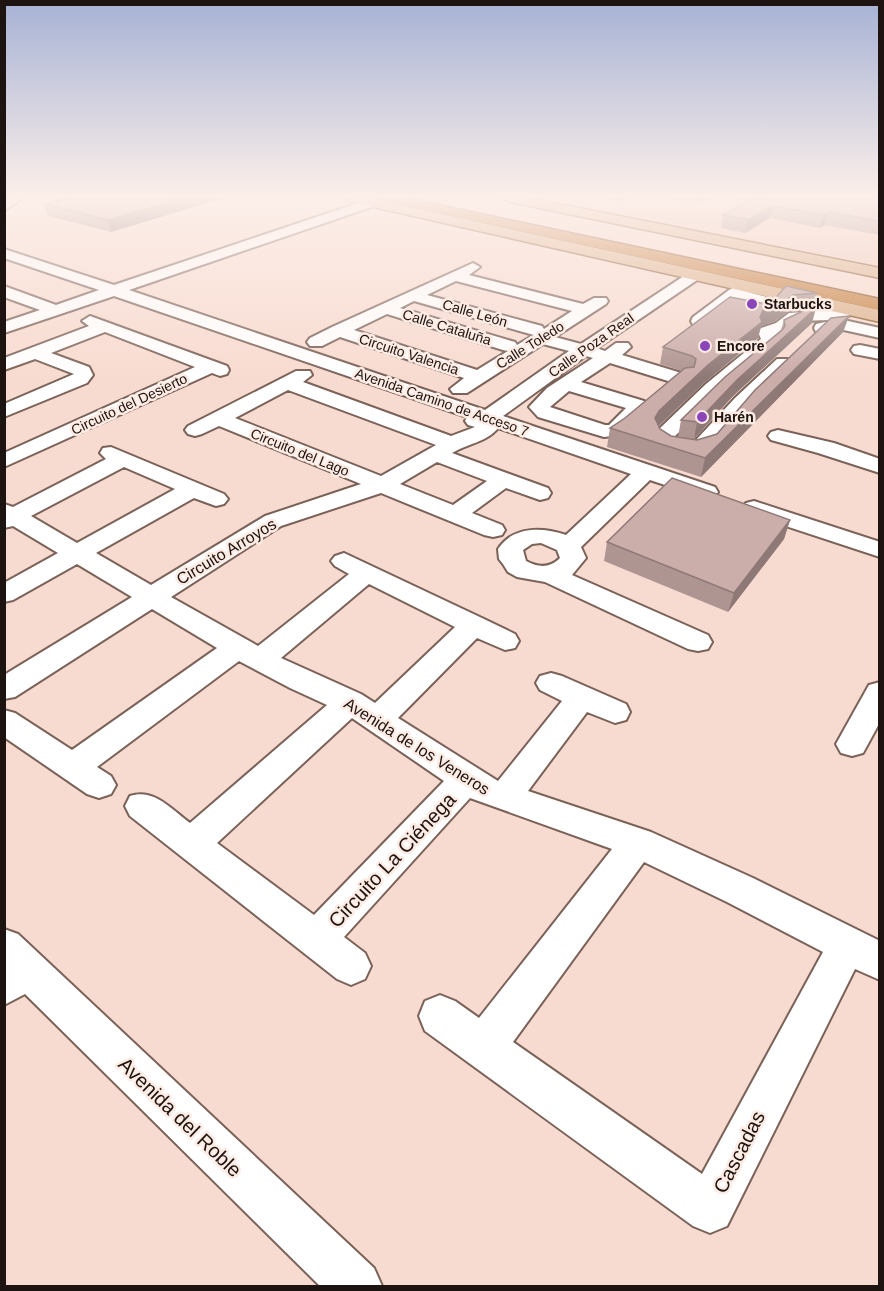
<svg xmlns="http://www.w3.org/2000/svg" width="884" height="1291" font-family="Arial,sans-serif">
	<rect width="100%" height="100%" fill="#f8dbd0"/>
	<polygon fill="#f1ccbe" points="537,198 879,198 879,267"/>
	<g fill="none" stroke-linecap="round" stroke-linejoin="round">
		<defs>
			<g id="minor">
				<polygon points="10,198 23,198 4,211 4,201"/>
				<path d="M373,198l6,4 -2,3 -248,85 356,120 84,-59 -26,-7 -76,49h-14l-3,-4 14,-11 -124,-41 -18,9h-12l-3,-4 3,-4 22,-11 141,-64 7,4 -11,8 114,29 11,-6h12l2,3 -2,3 -51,33 26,7 109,-72h10l3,3 -3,3 -103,70 8,3 11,-8h12l3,4 -9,8 66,20 2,4 -2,4 -7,2 -71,-22 -29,19 63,19 4,7 -27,27 -17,2 -66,-20 -9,-10 18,-19 46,-30 -7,-2 -83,60 212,71 3,5 -3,5 -8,2 -57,-19 -69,67 5,11 -14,17 136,60 4,7 -4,7 -10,2 -10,-2 -143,-67 -28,-5 -9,-5 -5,-8 -4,-5 -1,-10c15,-23 44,-22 68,-14l65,-61 -133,-46c-11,14 -31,16 -46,25l96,35 3,5 -3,5 -8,2 -34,-12 -34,25 30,12 3,5 -3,5 -9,2 -9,-2 -103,-42 -100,33 -110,71 87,49 91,-72 -14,-8 -4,-5 4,-5 9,-3 140,66 31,15 4,7 -4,7 -10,2 -28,-12 -79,80 100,63 64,-80 -22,-11 -4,-7 4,-7 11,-3 11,3 64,28 4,8 -4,8 -11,3 -28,-11 -59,79 123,41 102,46 127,63v39l-25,-11 -128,257 -17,7 -17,-7 -268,-195 -6,-15 6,-15 15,-6 15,6 24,17 133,-169 -142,-51 -126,139 21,16 6,13 -6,13 -14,6 -14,-6 -207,-163 -5,-10 5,-10c24,-8 41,13 60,27l137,-118 -37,-17 -51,-27 -142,106 14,9 5,9 -5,9 -12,4 -12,-4 -83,-57v-27l11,3 57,37 145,-102 -65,-39 -137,88 -11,2v-24l128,-78 -55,-33 -64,36 -9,2v-19l54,-30 -45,-27 -9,2v-24l9,3 93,-48 -6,-6 3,-5 8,-1 113,47 4,5 -4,5 -8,2 -22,-8 -98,55 55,32 114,-69 96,-32 -142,-58 -17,8 -7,2 -7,-2 -3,-4 3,-4 108,-55h14l2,4 -9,7 148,54 24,-9 -7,-2 -3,-4 2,-4 -353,-121 -110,37v-11l36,-12 -36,-13v-11l52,19 43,-15 -95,-32v-9l110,36zM456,281l116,30 -28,18 -2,-3 -115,-31zM414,301l116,33 4,1 -17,10 -2,-3 -115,-34zM387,314l116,36 5,1 -31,19 -123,-40zM288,390l148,55 -55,31 -146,-58zM569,391l57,17 -17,17h-4l-55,-18zM437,462l50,19 -34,24 -53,-21zM124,467l51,22 -98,54 -46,-27zM541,543l16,7 3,8c-10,10 -21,10 -34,3l-3,-11 9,-6zM369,584l86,43 -80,76 -14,-9 -80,-36zM352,718l92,63 -130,134 -97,-72zM644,862l83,40 96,50 -121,222 -189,-132z"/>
				<path d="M744,282l8,5 -4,5 30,8 2,3c-13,18 -26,14 -46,9l-2,-3 2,-3 27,-1 -23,-6 -33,26h-12l-2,-4 2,-4 36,-27z"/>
				<path d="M849,305l8,5c-12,14 -39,8 -55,12 -8,1 -17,9 -25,12l2,6 -3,4 -56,48 -45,44 1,3 15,4 4,-2 40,-43 42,-39h12l3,4 -3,4 -40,39 -38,45 -18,5 -24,-3 -10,-6 -5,-12 3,-4 49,-47 55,-45 -3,-7 3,-4 15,-5 13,-10 42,-3z"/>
				<polygon points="90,316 227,366 229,370 227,374 220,376 212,373 4,467 4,453 195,367 105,332 51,353 89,367 93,375 87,383 4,417 4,404 74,374 35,359 4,370 4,358 89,326 82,321"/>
				<polygon points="839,319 880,328 880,338 839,329 822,333 816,332 814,328 816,324"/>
				<polygon points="860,345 880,349 880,359 854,354 851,350 854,346"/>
				<polygon points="778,430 834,443 880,459 880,473 818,453 771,440 768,436 771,432"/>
				<polygon points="754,501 880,542 880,557 746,513 742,508 746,503"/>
				<polygon points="880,682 880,722 863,753 852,756 841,753 836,744 869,685"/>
				<polygon points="4,929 18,934 374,1268 382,1286 320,1286 25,994 4,1005"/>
			</g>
			<g id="major">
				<polygon points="344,198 368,198 880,310 880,322 351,202"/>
				<polygon points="503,198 529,198 880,268 880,278 510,202"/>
			</g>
			<polygon id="highway" points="381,198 406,198 880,299 880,310 388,202"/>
		</defs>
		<use href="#minor" stroke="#7b6259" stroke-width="4"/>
		<use href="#major" stroke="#8a592d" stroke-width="3"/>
		<use href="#highway" stroke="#8a592d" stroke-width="3"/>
		<use href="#minor" fill="#fff" fill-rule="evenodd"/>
		<use href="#major" fill="#dcb28b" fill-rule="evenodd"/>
		<use href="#highway" fill="#c57e3d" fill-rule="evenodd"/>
	</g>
	<g fill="#af9592" fill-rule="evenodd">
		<polygon points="223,198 111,232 48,216 44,204"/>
		<polygon points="600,198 628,198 620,201"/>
		<polygon points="665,198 710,198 699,204"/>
		<polygon points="728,198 879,198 879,235 825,225 820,228 770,218 745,233 721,228 723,215 748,201"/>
		<path d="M786,286l31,7 -4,15 -1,15 -79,73 -39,43 3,1 20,-6 132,-118 -6,16 -142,145 -94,-30 3,-19 15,-10 57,-47 -22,-7 3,-17 98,-44 12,-2zM805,310l-21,10 -3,10 -100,90 -3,17 -7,-1 -11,-7 -1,-3 46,-44 53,-44 3,-12 14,-5 14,-10z"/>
		<polygon points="790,520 784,539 728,612 604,561 607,542"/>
	</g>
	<g fill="#8e7977">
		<polygon points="183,198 223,198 111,232 108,220"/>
		<polygon points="620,198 628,198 620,201"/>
		<polygon points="700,198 710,198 699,204"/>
		<polygon points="773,206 770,218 745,233 748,220"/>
		<polygon points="828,212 825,225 820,228 824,215"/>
		<polygon points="793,295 789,311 775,321 761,326 758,338 705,382 655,429 655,418 659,411 760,317 763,310"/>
		<polygon points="816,308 812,323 733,396 694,439 697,422 737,380"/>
		<polygon points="849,316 843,332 701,477 705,458"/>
		<polygon points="790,520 784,539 728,612 734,593"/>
	</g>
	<g fill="#cbadaa" stroke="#8e7977" stroke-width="1.5">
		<polygon points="67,198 183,198 108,220 44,204"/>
		<polygon points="754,198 879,198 879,221 828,212 824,215 773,206 748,220 723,215"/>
		<polygon points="786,286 817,293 793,295 779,305 763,310 760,317 762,322 708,365 659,411 655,418 660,429 671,436 697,440 717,434 755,390 831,318 849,316 705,458 610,428 625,418 685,368 694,367 696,359 692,356 663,347 730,297 761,303 773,301"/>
		<polygon points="816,308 737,380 697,422 681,420 725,377 782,330 785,326 784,320 807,309"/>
		<polygon points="672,478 790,520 734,593 607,542"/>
	</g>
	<linearGradient id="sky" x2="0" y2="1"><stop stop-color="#a6b2d5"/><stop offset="0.52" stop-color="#fcefea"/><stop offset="1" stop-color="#fcefea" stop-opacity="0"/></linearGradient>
	<rect width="884" height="378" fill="url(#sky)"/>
	<g fill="#8a45b8" stroke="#fdebe4" stroke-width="2">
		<circle cx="752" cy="304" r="6"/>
		<circle cx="705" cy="346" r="6"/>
		<circle cx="702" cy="417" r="6"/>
	</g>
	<g text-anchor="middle" stroke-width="5" stroke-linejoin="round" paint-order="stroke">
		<g font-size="14" font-weight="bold" fill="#1d1310" stroke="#fdebe4" text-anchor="start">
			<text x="764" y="309">Starbucks</text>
			<text x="717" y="351">Encore</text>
			<text x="714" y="422">Harén</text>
		</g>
		<g font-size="14" fill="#1d1310" stroke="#fdebe4">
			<text transform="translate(475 313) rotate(16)" y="5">Calle León</text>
			<text transform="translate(447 327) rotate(17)" y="5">Calle Cataluña</text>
			<text transform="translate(530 345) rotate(-32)" y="5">Calle Toledo</text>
			<text transform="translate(591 345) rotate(-35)" y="5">Calle Poza Real</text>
			<text transform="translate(409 354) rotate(18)" y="5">Circuito Valencia</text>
			<text transform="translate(442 402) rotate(19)" y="5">Avenida Camino de Acceso 7</text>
			<text transform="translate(129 404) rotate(-25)" y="5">Circuito del Desierto</text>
			<text transform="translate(300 452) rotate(22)" y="5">Circuito del Lago</text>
		</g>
		<g font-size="16" fill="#1d1310" stroke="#fdebe4">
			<text transform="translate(226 551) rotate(-31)" y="6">Circuito Arroyos</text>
			<text transform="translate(417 746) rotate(32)" y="6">Avenida de los Veneros</text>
		</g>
		<g font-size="20" fill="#1d1310" stroke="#fdebe4">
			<text transform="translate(392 860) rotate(-47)" y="7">Circuito La Ciénega</text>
			<text transform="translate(180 1117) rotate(44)" y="7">Avenida del Roble</text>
			<text transform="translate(739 1152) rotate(-63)" y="7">Cascadas</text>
		</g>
	</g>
	<rect width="884" height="1291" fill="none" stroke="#1d1310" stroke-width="12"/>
</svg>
